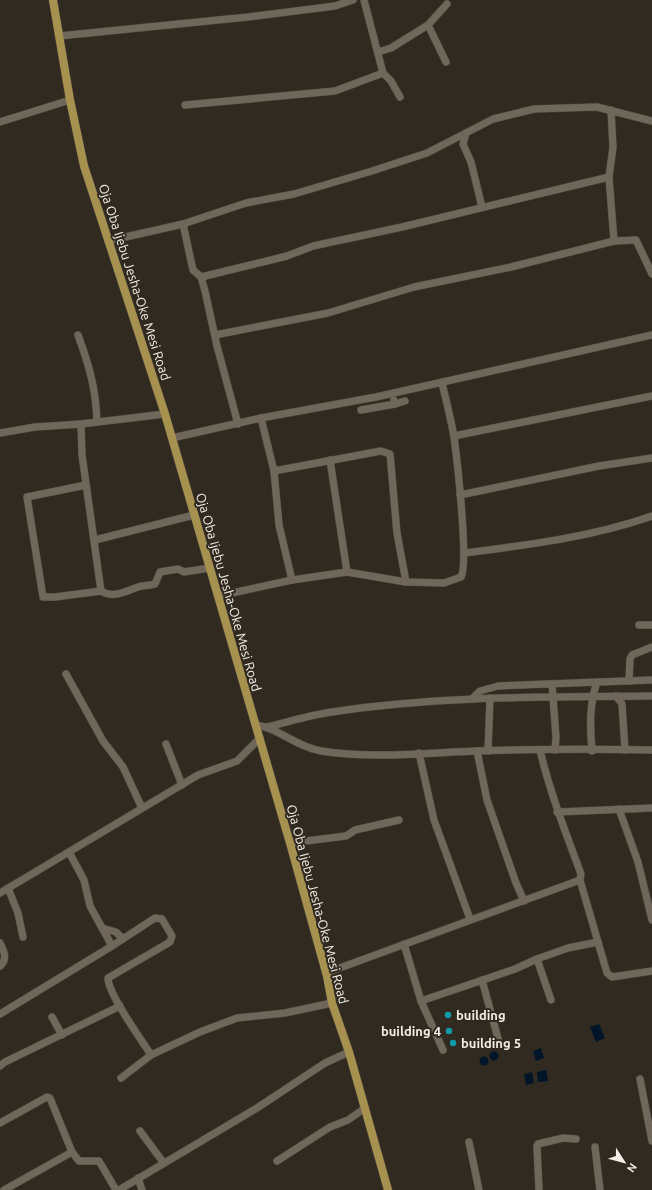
<svg xmlns="http://www.w3.org/2000/svg" width="652" height="1190" font-family="Ubuntu,sans-serif">
	<rect width="100%" height="100%" fill="#312a20"/>
	<g fill="#001528">
		<polygon points="599,1024 605,1038 596,1042 590,1027"/>
		<polygon points="541,1048 544,1058 536,1061 533,1051"/>
		<circle cx="494" cy="1056" r="4.5"/>
		<circle cx="484" cy="1061" r="4.5"/>
		<polygon points="546,1070 548,1081 538,1082 537,1072"/>
		<polygon points="532,1072 534,1083 526,1085 524,1074"/>
	</g>
	<g fill="none" stroke-linecap="round" stroke-linejoin="round">
		<defs>
			<g id="minor">
				<polyline points="364,0 383,73"/>
				<polyline points="428,25 446,62"/>
				<polyline points="59,36 248,17 335,6 353,0"/>
				<polyline points="378,52 391,48 428,25 447,4"/>
				<polyline points="185,105 335,91 383,73 391,81 400,97"/>
				<polyline points="0,122 70,100"/>
				<polyline points="466,133 463,144 471,162 482,207"/>
				<polyline points="609,177 613,147 611,110"/>
				<polyline points="183,224 193,270 201,277 205,291 217,346 238,424"/>
				<polyline points="108,241 183,224 246,203 294,194 372,171 427,153 493,119 534,109 597,107 652,121"/>
				<polyline points="614,241 636,240 652,274"/>
				<polyline points="201,277 287,256 313,246 402,227 609,177 614,241 511,267 414,287 328,313 215,335"/>
				<path d="M78,335c11,30 18,54 19,87"/>
				<polyline points="394,400 395,404 405,401"/>
				<polyline points="361,410 395,404"/>
				<path d="M165,414l-84,10 1,31 19,136c12,8 26,0 37,-4 5,-2 11,-1 17,-3l5,-12 18,-3 6,3 26,-4"/>
				<polyline points="261,418 274,471 279,525 292,580"/>
				<polyline points="0,433 35,427 81,424"/>
				<polyline points="454,436 652,396"/>
				<polyline points="172,438 261,418 376,397 652,335"/>
				<polyline points="330,460 347,572"/>
				<polyline points="274,471 381,451 390,454 397,533 406,582"/>
				<polyline points="86,485 27,497 43,597 55,597 101,591"/>
				<polyline points="460,495 599,466 652,458"/>
				<polyline points="95,540 194,515"/>
				<path d="M464,553c64,-8 128,-16 188,-37"/>
				<path d="M218,596l74,-16 55,-8 59,10 38,1 17,-6c8,-14 -4,-118 -7,-140 -3,-18 -8,-37 -12,-54"/>
				<polyline points="639,625 652,625"/>
				<polyline points="66,674 103,741 123,767 142,808"/>
				<polyline points="629,681 630,659 632,655 652,647"/>
				<polyline points="552,684 556,737 555,750"/>
				<polyline points="616,696 622,704 625,750"/>
				<polyline points="472,699 480,691 498,686 652,680"/>
				<path d="M256,725c23,3 40,22 65,26 49,8 104,2 155,0 58,-2 117,-2 176,-1"/>
				<path d="M267,727c21,-5 43,-12 65,-15 105,-16 213,-15 320,-16"/>
				<polyline points="166,744 182,785"/>
				<path d="M540,750c10,43 26,83 41,124l-1,6 27,93 5,4 40,-6"/>
				<polyline points="477,751 487,800 516,883 524,901"/>
				<polyline points="488,751 490,698"/>
				<path d="M592,751c-2,-24 -3,-46 5,-69"/>
				<polyline points="419,753 434,820 470,919"/>
				<polyline points="619,809 638,862 652,920"/>
				<polyline points="557,812 652,808"/>
				<polyline points="290,843 346,836 355,830 399,820"/>
				<polyline points="69,852 84,880 90,906 112,946"/>
				<polyline points="8,888 18,913 23,937"/>
				<polyline points="0,893 198,775 237,761 260,738"/>
				<polyline points="102,928 116,932 123,939"/>
				<path d="M0,943c4,8 8,16 0,23"/>
				<polyline points="404,944 421,1001 515,969 537,959 568,948 598,942"/>
				<polyline points="537,959 551,1000"/>
				<polyline points="326,973 580,880"/>
				<polyline points="482,980 499,1042"/>
				<polyline points="421,1001 443,1050"/>
				<path d="M0,1014l112,-68 43,-28 7,1 10,17 -2,6 -62,36c0,16 33,61 43,77"/>
				<polyline points="52,1017 62,1035"/>
				<polyline points="0,1066 5,1062 120,1006"/>
				<polyline points="121,1078 151,1055 200,1032 237,1018 285,1013 332,1003"/>
				<polyline points="640,1079 652,1141"/>
				<polyline points="0,1123 47,1097 50,1098 72,1152 79,1161 99,1161 116,1190"/>
				<polyline points="140,1131 163,1162"/>
				<polyline points="469,1142 479,1190"/>
				<polyline points="595,1147 600,1190"/>
				<polyline points="277,1161 330,1127 348,1120 365,1108"/>
				<polyline points="138,1178 142,1190"/>
				<polyline points="4,1190 72,1152"/>
				<polyline points="119,1190 257,1108 325,1063 349,1052"/>
				<polyline points="539,1190 537,1146 538,1144 563,1138 576,1139"/>
			</g>
			<polyline id="major" points="53,0 70,100 84,166 165,414 290,843 327,976 332,1003 349,1052 388,1190"/>
		</defs>
		<use href="#minor" stroke="#4d483e" stroke-width="8"/>
		<use href="#major" stroke="#4d483e" stroke-width="9"/>
		<use href="#minor" stroke="#70675b" stroke-width="7"/>
		<use href="#major" stroke="#a7914e" stroke-width="8"/>
	</g>
	<g fill="#0f9aa8" stroke="#312a20" stroke-width="1.5">
		<circle cx="448" cy="1015" r="4"/>
		<circle cx="449" cy="1031" r="4"/>
		<circle cx="453" cy="1043" r="4"/>
	</g>
	<g text-anchor="middle" stroke-width="4" stroke-linejoin="round" paint-order="stroke">
		<g font-size="13" fill="#f2eee7" stroke="#312a20">
			<text transform="translate(135 282) rotate(72)" y="5">Oja Oba Ijebu Jesha-Oke Mesi Road</text>
			<text transform="translate(229 592) rotate(74)" y="5">Oja Oba Ijebu Jesha-Oke Mesi Road</text>
			<text transform="translate(318 904) rotate(75)" y="5">Oja Oba Ijebu Jesha-Oke Mesi Road</text>
		</g>
		<g font-size="13" font-weight="bold" fill="#f2eee7" stroke="#312a20" text-anchor="start">
			<text x="456" y="1020">building</text>
			<text x="441" y="1036" text-anchor="end">building 4</text>
			<text x="461" y="1048">building 5</text>
		</g>
	</g>
	<g transform="translate(624 1162) rotate(126)" stroke="#312a20" stroke-width="3" paint-order="stroke">
	<path d="M0-3L7 15L0 10L-7 15Z" fill="#f2eee7"/>
	<text y="-6" font-size="11" font-weight="bold" text-anchor="middle" fill="#f2eee7">N</text>
	</g>
</svg>
